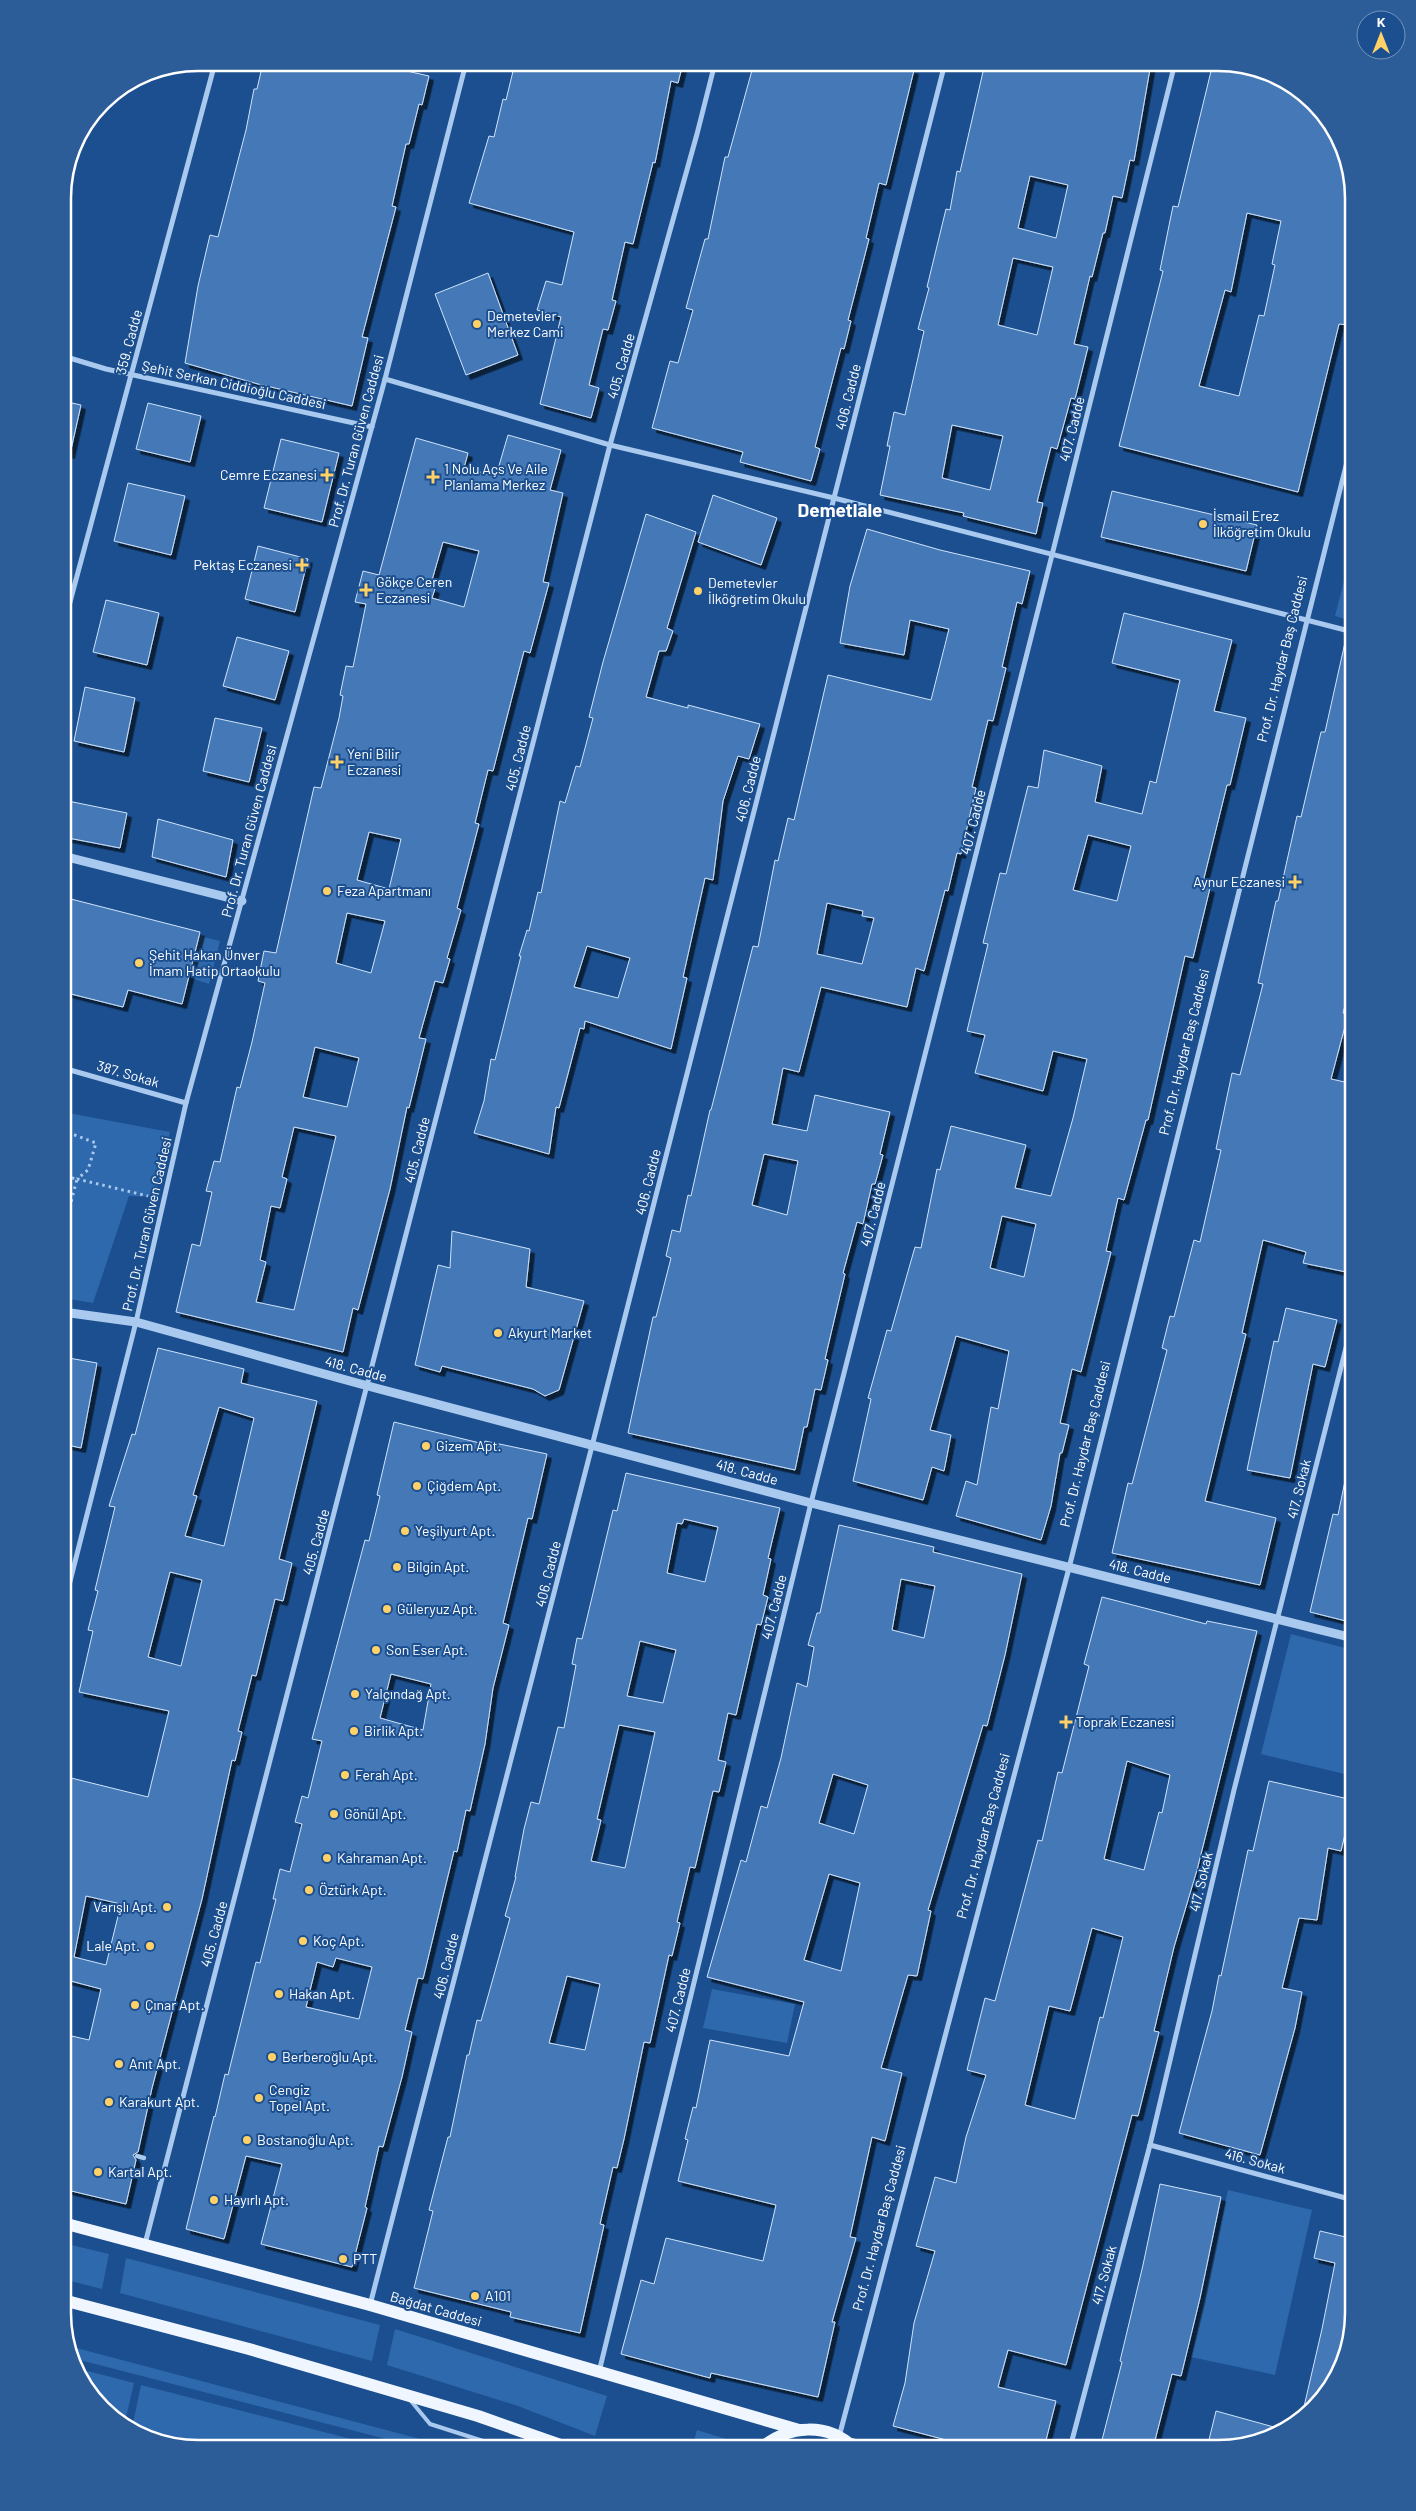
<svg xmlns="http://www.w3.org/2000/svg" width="1416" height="2511" font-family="Barlow,sans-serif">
	<defs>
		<filter id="shadow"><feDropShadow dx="4.5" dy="4.5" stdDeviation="0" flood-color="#0009"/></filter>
	</defs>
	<rect width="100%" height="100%" fill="#1b4f8f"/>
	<g fill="#2e69ad">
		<polygon points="1353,546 1353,621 1335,616"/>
		<polygon points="199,936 220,941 209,984 188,977"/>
		<polygon points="63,1112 170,1132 155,1197 129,1196 93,1303 63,1298"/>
		<polygon points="1291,1634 1353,1650 1353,1776 1261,1754"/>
		<polygon points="712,1989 795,2004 787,2043 703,2028"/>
		<polygon points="1228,2190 1312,2210 1275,2375 1191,2357"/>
		<polygon points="63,2243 109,2254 102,2289 63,2279"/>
		<polygon points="126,2258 380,2325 372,2361 120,2293"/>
		<polygon points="395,2329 607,2396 595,2436 518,2406 387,2365"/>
		<polygon points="69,2346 424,2440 452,2448 421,2448 72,2358"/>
		<polygon points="76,2368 134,2383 124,2426 123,2425"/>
		<polygon points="141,2385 386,2448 190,2448 132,2428"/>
		<polygon points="697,2430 733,2441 731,2448 692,2448"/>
	</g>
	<g fill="#4478b7" stroke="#cfe3fa" fill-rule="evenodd" filter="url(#shadow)">
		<polygon points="263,63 371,63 429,76 422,105 419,104 409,144 406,144 392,206 396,207 362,337 368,338 352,406 258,384 185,363 198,286 210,235 218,237 246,130 254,89 257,89"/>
		<polygon points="515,63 683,63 678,83 671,81 655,163 653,162 633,244 625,242 612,300 616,301 608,330 603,329 589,385 599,388 591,418 540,404 561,317 537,310 546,281 562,285 574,232 469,203 489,136 494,137 503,99 506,100"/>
		<polygon points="754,63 886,63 914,70 886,185 879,183 866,238 869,239 848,320 851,321 844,349 841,348 815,447 820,449 811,481 740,462 743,452 652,428 670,361 678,363 693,310 686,308 705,239 708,239 725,157 728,157"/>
		<path d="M985,63h166l-17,98 -4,-1 -8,38 -9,-2 -8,37h-2l-11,44 -2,-1 -16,68 14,3 -13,52 -4,-1 -14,51 -6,-2 -14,55 6,1 -7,31 -73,-18 1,-3 -84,-18 10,-49h-3l7,-34 11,3 19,-84 -6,-2 11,-41 -2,-1 19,-78 4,1 7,-39 3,1zM1030,176l38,9 -12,53 -38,-10zM1013,258l40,9 -16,68 -39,-10zM952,425l51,11 -13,54 -48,-12z"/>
		<path d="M1213,63h14l73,27 43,56 11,53v72l-6,23 6,1v5l-6,25 -9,-1 -41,168 -179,-46 44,-175 -3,-1 13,-64 5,1zM1247,213l34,8 -9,43 3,1 -11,51 -5,-1 -20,81 -40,-10 26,-96 6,2z"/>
		<polygon points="488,273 518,355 466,375 435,294"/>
		<polygon points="63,401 81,405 70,454 63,453"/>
		<polygon points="148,403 201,416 190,462 136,449"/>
		<path d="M508,435l53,15 -11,40 13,3 -20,89 6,1 -19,70 -6,-2 -31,120 -5,-1 -13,53 4,1 -22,84 4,2 -14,48 3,1 -7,24 -8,-2 -16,57 7,1 -17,69 -2,-1 -17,82 -32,121 -5,-2 -10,44 -167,-40 16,-68 8,2 12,-54 -6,-1 8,-30 6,1 17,-75 3,1 12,-46 13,-59 -7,-2 6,-30 12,2 38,-166 7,1 18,-70 4,-22 -3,-1 6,-29 7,1 13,-63 -11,-2 8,-31 16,4 37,-137 52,15 -4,15 32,8zM443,542l36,9 -15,56 -32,-9 3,-9 -5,-2zM369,832l32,7 -12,50 -32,-9zM347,913l38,8 -14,52 -35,-10zM315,1047l44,11 -12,49 -44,-10zM294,1127l42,9 -42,174 -38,-8 10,-40 -6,-2 11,-54 9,2 7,-29 -5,-2z"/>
		<polygon points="281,439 339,453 322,522 264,508"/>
		<polygon points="128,483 185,496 171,555 114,541"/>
		<polygon points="1112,491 1257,525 1246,571 1101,537"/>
		<polygon points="713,495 777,518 761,565 698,542"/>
		<path d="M646,514l50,18 -29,96 6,3 -7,20h-7l-13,46 42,11v-3l72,19 -11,35 -11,-3 -15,45 -10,79 -8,-2 -22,99 4,1 -16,71 -86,-28 -1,8 -4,-1 -21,80 -3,-1 -7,47 -75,-21 10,-32 7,-42 4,1 26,-104h-2l8,-26 2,1 9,-39 3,1 19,-92 5,2 11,-37 4,1 13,-49 -4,-1 14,-55zM587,946l43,12 -12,40 -44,-11z"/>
		<path d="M867,529l73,21 90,21 -8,33 -5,-2 -15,65 4,1 -13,53 -5,-1 -16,67 4,1 -15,66 -4,-1 -9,38 -3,-1 -21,81 -8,-3 -9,39 -86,-20 -22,85 -16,-4 -11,56 35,7 8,-36 75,17 -10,42 3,1 -8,29h-3l-9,40 -6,-2 -14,51 2,1 -20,85 3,1 -7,30 -6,-1 -8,38h-3l-9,43 -167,-37 25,-116h3l15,-59 -5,-2 6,-26 8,2 8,-37 3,1 19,-86h1l42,-164 5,1 17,-87 3,1 10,-43 6,2 34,-145 103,25 18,-71 -39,-9 -6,35 -64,-12 10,-57zM827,903l36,8 -1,5 12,2 -12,46 -45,-10zM764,1154l34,7 -11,54 -35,-10z"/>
		<polygon points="258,546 308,559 295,612 245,599"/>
		<polygon points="106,600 159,613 147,665 93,652"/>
		<path d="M1124,613l108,27 -18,71 32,7 -16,67h-3l-25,101 8,2 -17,70 -8,-2 -37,164h-2l-22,80 -6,-2 -12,53 5,1 -30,120 -9,-3 -12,54 9,2 -7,28h-2l-9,53 -10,34 -85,-24 10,-35 11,4 14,-78 7,2 11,-58 -53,-15 -26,94 21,5 -7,36 -12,-4 -9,33 -70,-19 18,-82 -3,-1 19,-68 4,1 24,-84 6,1 16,-79 3,1 11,-44 75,19 -11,43 36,8 22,-78 14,-59 -34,-8 -10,40 -68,-18 10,-38 -18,-4 21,-87 -5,-1 17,-70 6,1 22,-88 10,2 6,-38 58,16 -7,36 47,12 8,-33 6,2 24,-103 -68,-17zM1088,835l43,11 -14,55 -44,-11zM1002,1216l34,8 -12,53 -34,-9z"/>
		<polygon points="237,637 289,651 275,700 223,686"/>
		<polygon points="1346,638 1354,639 1354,969 1343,1013 1348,1015 1331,1079 1354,1084 1354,1239 1346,1272 1303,1263 1306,1252 1263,1240 1242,1333 1246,1334 1205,1501 1276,1518 1260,1585 1112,1553 1128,1483 1132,1484 1167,1350 1162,1348 1170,1316 1174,1317 1194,1240 1200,1242 1221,1150 1216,1149 1232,1073 1240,1075 1263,984 1258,983 1276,901 1278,901 1297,816 1301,817 1321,732 1325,732"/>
		<polygon points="85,687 135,698 124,752 74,741"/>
		<polygon points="215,718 262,728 249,782 203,771"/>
		<polygon points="63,800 127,813 120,848 63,837"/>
		<polygon points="158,819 233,840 226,877 152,857"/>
		<polygon points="63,897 200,932 182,1004 128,990 123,1007 63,992"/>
		<polygon points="452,1231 530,1249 526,1287 584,1301 559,1390 545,1396 533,1389 442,1366 440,1372 415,1365 438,1265 450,1268"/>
		<polygon points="1286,1308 1337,1320 1325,1367 1313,1364 1290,1478 1247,1470 1274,1341 1278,1342"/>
		<path d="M158,1348l86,21 -3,14 76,18 -38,158 13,4 -9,38 -8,-2 -19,77 -4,-1 -14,56 4,1 -7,29 -3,-1 -30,139 -50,189 -14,64 -5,3 3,5 -10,44 -63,-15v-155l26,6 12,-51 -38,-10v-203l85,21 21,-86 -90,-19 14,-61 -5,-1 10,-39 -3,-1 20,-83 -6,-1 23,-72 3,1zM219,1407l35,11 -30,128 -39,-10 12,-40 -4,-1zM170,1572l32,8 -21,86 -33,-9zM86,1896l35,8 -15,61 -32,-8z"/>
		<polygon points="63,1357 97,1363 81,1448 63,1444"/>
		<path d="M394,1422l90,22 1,-3 62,13 -15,65 -4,-1 -25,105 6,2 -16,63 -8,56 -15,67 -4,-1 -9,42 -3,-1 -31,128 -5,-1 -13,52 7,2 -10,45 -19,70 -4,-1 -14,61 2,1 -15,59 -91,-23 21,-80 -36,-8 -22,83 -38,-10 28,-113 1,1 10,-43 3,1 28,-113 4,1 16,-64h-3l7,-30 10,3 12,-48 -7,-2 7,-26 6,2 14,-57 -10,-2 53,-199 4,1 11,-45 -3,-1zM391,1674l40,10 -8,46 -43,-12zM336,1958l36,9 -13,52 -53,-12 11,-45 16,5z"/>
		<path d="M626,1473l154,35 -12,50 3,1 -8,36 5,2 -7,28 -4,-1 -21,91 -8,-2 -10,47 8,2 -7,30 -6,-1 -18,77 -5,-1 -13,55 3,1 -8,33 -3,-1 -19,88 -6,-1 -20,97 -7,29 -4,-1 -13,57 4,1 -24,108 -70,-16 1,-5 -97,-24 19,-77 -4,-1 19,-73h2l17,-82h2l8,-35 4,1 29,-103 -5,-2 11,-39h-1l9,-48 7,-27 8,2 19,-77 6,1 12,-63 -4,-1 5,-26 5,1 31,-129 4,1zM684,1519l34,8 -13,55 -38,-9 10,-50 5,1zM640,1641l36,9 -13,53 -36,-7zM619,1725l36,7 -30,136 -34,-7 10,-41 -4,-1zM567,1976l33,8 -15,66 -36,-7z"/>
		<polygon points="1345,1481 1354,1482 1354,1623 1310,1612 1333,1514 1338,1515"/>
		<path d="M839,1525l95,22 -1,5 89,22 -17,81 -18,71 -4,-1 -55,185 3,1 -14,65 -9,-1 -27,93 21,5 -17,68 -13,-4 -22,100 6,1 -24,84h3l-17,75 -107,-24 -1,5 -89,-24 20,-74 13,4 12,-46 97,23 13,-56 -98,-24 10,-41 -3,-1 8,-32 3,1 14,-68 79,16 15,-54 -97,-25 34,-117 5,2 15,-56 6,2 14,-50 16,-75 10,4 7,-40 -6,-2 9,-32h3zM901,1579l34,7 -11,52 -32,-8zM833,1774l35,11 -14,49 -35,-11zM829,1874l31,9 -19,88 -37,-11z"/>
		<path d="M1102,1597l104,27 1,-3 50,10 -60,239 -23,77 -20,84 5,1 -21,84 -6,-1 -66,250 -58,-15 -10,37 58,14 -12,47h-31l-26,-6 -1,6h-9l-84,-22 12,-43 9,-60 21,-72 -19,-5 19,-69 21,6 10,-46 20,-62 -19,-5 18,-72 10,3 43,-161 4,1 16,-69 4,1 27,-107 -5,-2zM1127,1761l43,14 -8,38 -3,-1 -15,58 -40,-11zM1092,1928l31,9 -20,81 -3,-1 -25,102 -50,-14 24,-99 21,5z"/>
		<polygon points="1269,1781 1353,1800 1341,1851 1328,1848 1317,1920 1299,1918 1282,1988 1302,1992 1295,2028 1260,2155 1179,2133 1212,2011 1219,1975 1221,1976 1248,1850 1253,1851"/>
		<polygon points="1160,2184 1221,2197 1200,2298 1181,2376 1172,2374 1153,2448 1100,2448 1122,2362 1120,2361 1143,2265"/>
		<polygon points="1320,2231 1354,2239 1354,2313 1331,2388 1303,2411 1322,2329 1335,2263 1314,2258"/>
		<polygon points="1216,2411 1281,2429 1270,2438 1207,2448"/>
	</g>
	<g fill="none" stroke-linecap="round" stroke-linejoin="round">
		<g stroke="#a9c9ee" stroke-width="3" stroke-dasharray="2.5 4" stroke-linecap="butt">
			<polyline points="63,1133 64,1131 96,1143 88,1170 77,1179"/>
			<polyline points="77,1179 148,1196"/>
			<polyline points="63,1233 77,1179 63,1176"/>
		</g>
		<polyline stroke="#a9c9ee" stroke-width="4" points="411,2401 430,2424 505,2448"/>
		<polyline stroke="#a9c9ee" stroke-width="4.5" points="137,2156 144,2158"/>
		<g stroke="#a9c9ee" stroke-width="5">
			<polyline points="63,356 106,369 372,427"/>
			<polyline points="385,379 610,445 834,498 1353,632"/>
			<polyline points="63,628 215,63"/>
			<polyline points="63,1068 186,1103"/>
			<polyline points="63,1609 136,1322 186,1103 385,379 466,63"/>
			<polyline points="1150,2145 1353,2200"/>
			<polyline points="145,2244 610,445 697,134 715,63"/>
			<polyline points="370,2305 592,1446 945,63"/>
			<polyline points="599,2372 811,1503 1052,555 1175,63"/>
			<polyline points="839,2437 1069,1568 1353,438"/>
			<polyline points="1070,2448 1150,2145 1234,1790 1353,1320"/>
		</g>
		<g stroke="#a9c9ee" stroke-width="9">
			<polyline points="63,856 242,901"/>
			<polyline points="63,1312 136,1322 368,1386 811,1503 1353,1638"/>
		</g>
		<g stroke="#f0f6ff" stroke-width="12">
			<polyline points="63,2223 370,2305 799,2430"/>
			<polyline points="63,2300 249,2349 478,2416 569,2448"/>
			<polyline points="850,2444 870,2448"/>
			<path d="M761,2448c28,-23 66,-26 93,0"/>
		</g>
	</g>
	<g fill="#ffd166" stroke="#1b4f8f" stroke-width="2">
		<circle cx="477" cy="324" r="5"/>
		<path d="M324.5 467.5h5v5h5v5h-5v5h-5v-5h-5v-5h5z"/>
		<path d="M430.5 469.5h5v5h5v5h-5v5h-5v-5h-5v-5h5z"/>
		<circle cx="1203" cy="524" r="5"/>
		<path d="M299.5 557.5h5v5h5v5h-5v5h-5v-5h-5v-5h5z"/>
		<path d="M363.5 582.5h5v5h5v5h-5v5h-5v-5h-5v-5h5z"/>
		<circle cx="698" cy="591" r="5"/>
		<path d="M334.5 754.5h5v5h5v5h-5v5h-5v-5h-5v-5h5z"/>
		<path d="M1292.5 874.5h5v5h5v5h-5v5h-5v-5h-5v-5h5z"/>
		<circle cx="327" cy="891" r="5"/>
		<circle cx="139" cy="963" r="5"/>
		<circle cx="498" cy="1333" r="5"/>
		<circle cx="426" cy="1446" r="5"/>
		<circle cx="417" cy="1486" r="5"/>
		<circle cx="405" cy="1531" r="5"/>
		<circle cx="397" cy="1567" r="5"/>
		<circle cx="387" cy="1609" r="5"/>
		<circle cx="376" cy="1650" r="5"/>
		<circle cx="355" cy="1694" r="5"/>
		<path d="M1063.5 1714.5h5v5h5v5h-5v5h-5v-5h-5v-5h5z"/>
		<circle cx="354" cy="1731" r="5"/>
		<circle cx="345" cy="1775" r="5"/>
		<circle cx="334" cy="1814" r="5"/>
		<circle cx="327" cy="1858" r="5"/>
		<circle cx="309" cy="1890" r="5"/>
		<circle cx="167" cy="1907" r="5"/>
		<circle cx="303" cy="1941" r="5"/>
		<circle cx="150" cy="1946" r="5"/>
		<circle cx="279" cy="1994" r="5"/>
		<circle cx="135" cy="2005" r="5"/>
		<circle cx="272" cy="2057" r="5"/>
		<circle cx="119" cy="2064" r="5"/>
		<circle cx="259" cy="2098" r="5"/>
		<circle cx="109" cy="2102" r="5"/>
		<circle cx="247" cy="2140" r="5"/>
		<circle cx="98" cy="2172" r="5"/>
		<circle cx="214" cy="2200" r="5"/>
		<circle cx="343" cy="2259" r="5"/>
		<circle cx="475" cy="2296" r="5"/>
	</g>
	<g text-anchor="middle" stroke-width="4" stroke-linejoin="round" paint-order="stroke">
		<g font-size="14" fill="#fff" stroke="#1b4f8f" text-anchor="start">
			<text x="487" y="321">Demetevler<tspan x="487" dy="16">Merkez Cami</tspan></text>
			<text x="444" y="474">1 Nolu Açs Ve Aile<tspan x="444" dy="16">Planlama Merkez</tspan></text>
			<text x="317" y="480" text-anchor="end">Cemre Eczanesi</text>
			<text x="1213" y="521">İsmail Erez<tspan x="1213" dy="16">İlköğretim Okulu</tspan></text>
			<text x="292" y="570" text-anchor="end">Pektaş Eczanesi</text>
			<text x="376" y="587">Gökçe Ceren<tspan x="376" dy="16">Eczanesi</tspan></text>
			<text x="708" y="588">Demetevler<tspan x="708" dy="16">İlköğretim Okulu</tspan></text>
			<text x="347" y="759">Yeni Bilir<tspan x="347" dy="16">Eczanesi</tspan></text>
			<text x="1285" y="887" text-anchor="end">Aynur Eczanesi</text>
			<text x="337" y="896">Feza Apartmanı</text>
			<text x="149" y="960">Şehit Hakan Ünver<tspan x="149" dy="16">İmam Hatip Ortaokulu</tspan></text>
			<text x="508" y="1338">Akyurt Market</text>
			<text x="436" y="1451">Gizem Apt.</text>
			<text x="427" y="1491">Çiğdem Apt.</text>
			<text x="415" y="1536">Yeşilyurt Apt.</text>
			<text x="407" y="1572">Bilgin Apt.</text>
			<text x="397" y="1614">Güleryuz Apt.</text>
			<text x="386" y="1655">Son Eser Apt.</text>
			<text x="365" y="1699">Yalçındağ Apt.</text>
			<text x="1076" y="1727">Toprak Eczanesi</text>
			<text x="364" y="1736">Birlik Apt.</text>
			<text x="355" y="1780">Ferah Apt.</text>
			<text x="344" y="1819">Gönül Apt.</text>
			<text x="337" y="1863">Kahraman Apt.</text>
			<text x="319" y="1895">Öztürk Apt.</text>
			<text x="157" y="1912" text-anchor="end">Varışlı Apt.</text>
			<text x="313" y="1946">Koç Apt.</text>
			<text x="140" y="1951" text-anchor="end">Lale Apt.</text>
			<text x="289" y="1999">Hakan Apt.</text>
			<text x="145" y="2010">Çınar Apt.</text>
			<text x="282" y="2062">Berberoğlu Apt.</text>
			<text x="129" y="2069">Anıt Apt.</text>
			<text x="269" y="2095">Cengiz<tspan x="269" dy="16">Topel Apt.</tspan></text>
			<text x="119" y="2107">Karakurt Apt.</text>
			<text x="257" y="2145">Bostanoğlu Apt.</text>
			<text x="108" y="2177">Kartal Apt.</text>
			<text x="224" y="2205">Hayırlı Apt.</text>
			<text x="353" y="2264">PTT</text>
			<text x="485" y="2301">A101</text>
		</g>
		<g font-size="14" fill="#fff" stroke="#1b4f8f">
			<text transform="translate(129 342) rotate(-75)" y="5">359. Cadde</text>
			<text transform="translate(621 366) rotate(-74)" y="5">405. Cadde</text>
			<text transform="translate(234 385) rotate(12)" y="5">Şehit Serkan Ciddioğlu Caddesi</text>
			<text transform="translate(848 397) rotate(-76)" y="5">406. Cadde</text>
			<text transform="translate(1072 429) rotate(-76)" y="5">407. Cadde</text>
			<text transform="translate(356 441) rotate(-75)" y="5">Prof. Dr. Turan Güven Caddesi</text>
			<text transform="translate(1282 659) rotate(-76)" y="5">Prof. Dr. Haydar Baş Caddesi</text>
			<text transform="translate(518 758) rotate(-76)" y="5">405. Cadde</text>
			<text transform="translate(748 789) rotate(-76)" y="5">406. Cadde</text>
			<text transform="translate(973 822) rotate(-76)" y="5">407. Cadde</text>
			<text transform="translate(249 831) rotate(-75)" y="5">Prof. Dr. Turan Güven Caddesi</text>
			<text transform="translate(1184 1052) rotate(-76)" y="5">Prof. Dr. Haydar Baş Caddesi</text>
			<text transform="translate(128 1074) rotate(16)" y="5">387. Sokak</text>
			<text transform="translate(417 1150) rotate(-76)" y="5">405. Cadde</text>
			<text transform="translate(648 1182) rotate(-76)" y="5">406. Cadde</text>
			<text transform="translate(873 1214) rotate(-76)" y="5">407. Cadde</text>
			<text transform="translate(147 1224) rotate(-77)" y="5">Prof. Dr. Turan Güven Caddesi</text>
			<text transform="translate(356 1369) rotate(15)" y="5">418. Cadde</text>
			<text transform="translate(1085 1444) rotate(-76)" y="5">Prof. Dr. Haydar Baş Caddesi</text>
			<text transform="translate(747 1472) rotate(15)" y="5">418. Cadde</text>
			<text transform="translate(1299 1489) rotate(-76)" y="5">417. Sokak</text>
			<text transform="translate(316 1542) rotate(-75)" y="5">405. Cadde</text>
			<text transform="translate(1140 1571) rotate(14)" y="5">418. Cadde</text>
			<text transform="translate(548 1574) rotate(-76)" y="5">406. Cadde</text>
			<text transform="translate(774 1607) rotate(-76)" y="5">407. Cadde</text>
			<text transform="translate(983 1836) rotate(-75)" y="5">Prof. Dr. Haydar Baş Caddesi</text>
			<text transform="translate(1201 1882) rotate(-77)" y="5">417. Sokak</text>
			<text transform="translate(214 1934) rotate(-75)" y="5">405. Cadde</text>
			<text transform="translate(446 1966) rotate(-76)" y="5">406. Cadde</text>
			<text transform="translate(678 2000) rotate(-76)" y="5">407. Cadde</text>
			<text transform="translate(1255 2161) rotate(15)" y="5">416. Sokak</text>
			<text transform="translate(879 2228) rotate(-75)" y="5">Prof. Dr. Haydar Baş Caddesi</text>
			<text transform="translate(1104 2275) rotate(-75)" y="5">417. Sokak</text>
			<text transform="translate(436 2309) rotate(16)" y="5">Bağdat Caddesi</text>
		</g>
		<g font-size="19" font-weight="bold" fill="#fff" stroke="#1b4f8f">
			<text x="840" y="517">Demetlale</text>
		</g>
	</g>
	<path d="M0 0H1416V2511H0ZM198 71H1218A127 127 0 0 1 1345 198V2313A127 127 0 0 1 1218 2440H198A127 127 0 0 1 71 2313V198A127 127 0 0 1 198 71Z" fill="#2d5d98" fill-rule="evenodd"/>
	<path fill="none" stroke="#fff" stroke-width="2.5" d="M198 71H1218A127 127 0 0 1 1345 198V2313A127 127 0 0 1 1218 2440H198A127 127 0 0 1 71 2313V198A127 127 0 0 1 198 71Z"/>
	<g transform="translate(1381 35)"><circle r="24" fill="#1b4f8f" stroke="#7695bc"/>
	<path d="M0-4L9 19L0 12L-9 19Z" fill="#ffd166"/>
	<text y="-8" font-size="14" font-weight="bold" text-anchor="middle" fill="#ffffff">K</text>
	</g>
</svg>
